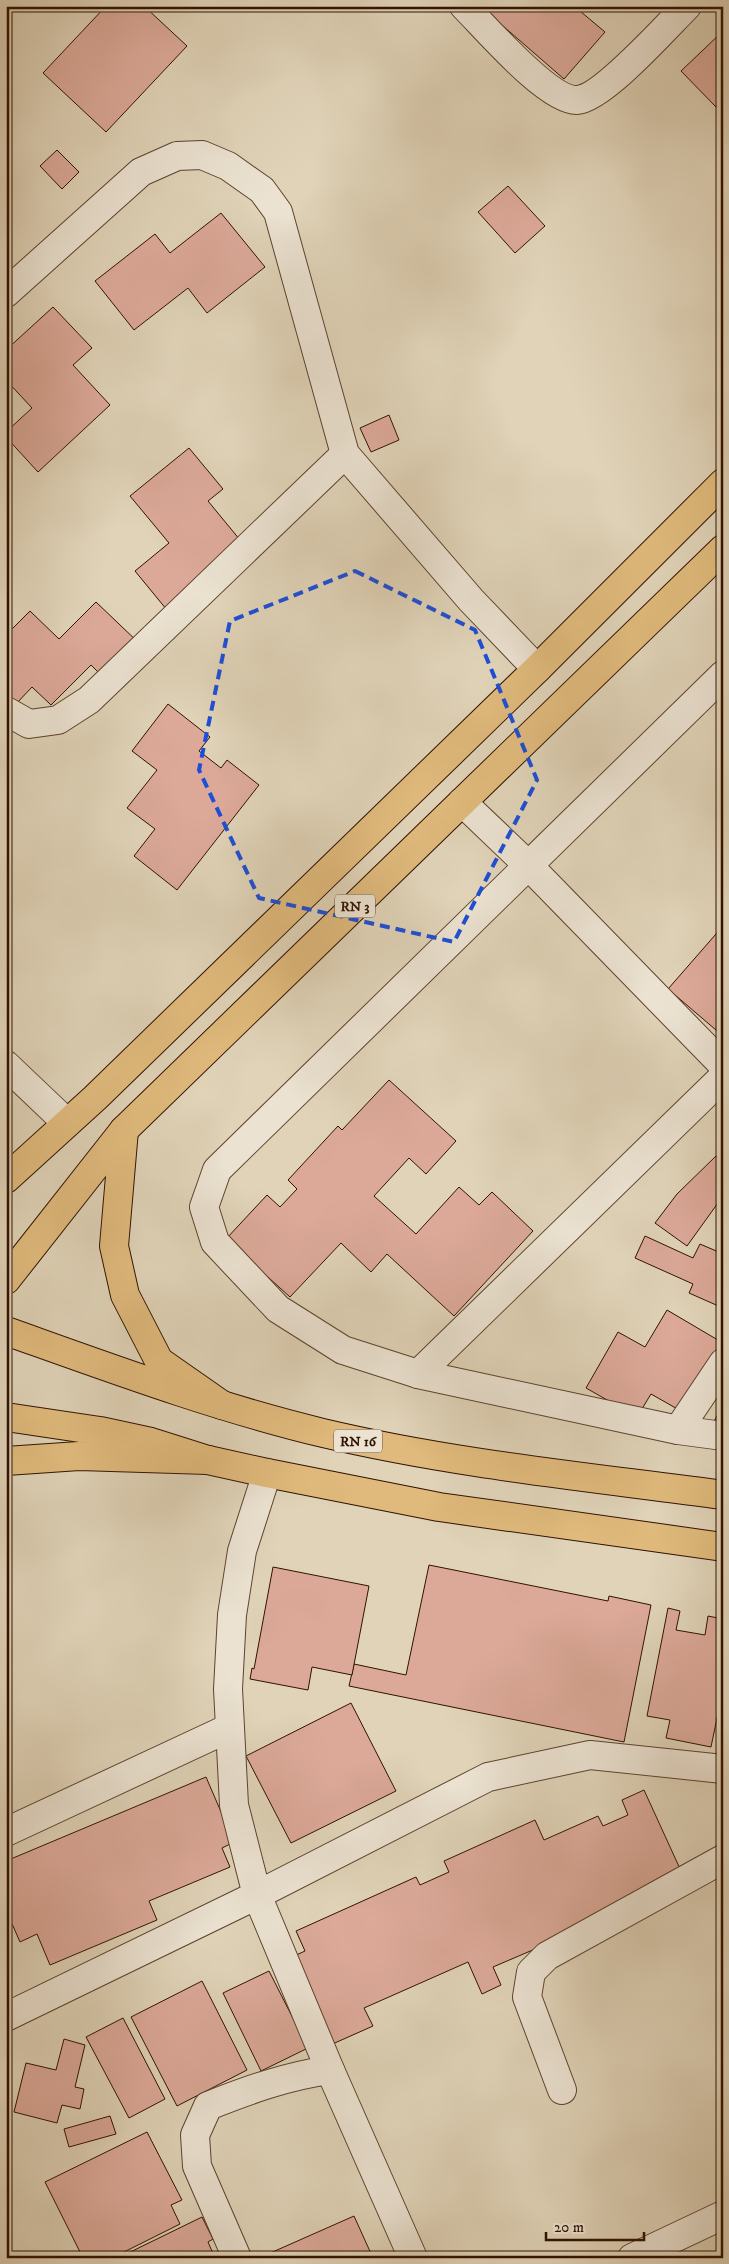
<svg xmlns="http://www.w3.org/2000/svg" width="729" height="2264" font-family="'IM FELL DW Pica',serif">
	<rect width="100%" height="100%" fill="#e0d3b8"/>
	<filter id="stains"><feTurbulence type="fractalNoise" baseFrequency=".004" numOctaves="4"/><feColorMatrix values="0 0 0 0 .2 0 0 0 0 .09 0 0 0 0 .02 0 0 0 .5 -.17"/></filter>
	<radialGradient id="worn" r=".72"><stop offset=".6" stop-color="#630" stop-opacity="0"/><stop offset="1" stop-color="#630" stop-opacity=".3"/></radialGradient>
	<g fill="#dca999" stroke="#301200">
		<polygon points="106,6 144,6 187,46 106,132 43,73"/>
		<polygon points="480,6 574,6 605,32 564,79"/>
		<polygon points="723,31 723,100 716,107 681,71"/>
		<polygon points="57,150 79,172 62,189 40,166"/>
		<polygon points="508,186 545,226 515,253 478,212"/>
		<polygon points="221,213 265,267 207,313 188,288 134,330 95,281 155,234 170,253"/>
		<polygon points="53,307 92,348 73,365 110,405 38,472 6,437 6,432 32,408 6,380 6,350"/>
		<polygon points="389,415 399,440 371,452 360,428"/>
		<polygon points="189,448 223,489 208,501 245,546 167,610 135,571 169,543 130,496"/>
		<polygon points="96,602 141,645 106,680 91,665 51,705 32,687 15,705 6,696 6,635 30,611 59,639"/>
		<polygon points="168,704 210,737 199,751 221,768 227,760 259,785 177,890 134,856 155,829 127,808 157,770 132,751"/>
		<polygon points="723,926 723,1036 668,989"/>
		<polygon points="389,1080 456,1141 426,1174 409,1158 374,1196 416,1234 459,1187 479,1205 492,1192 533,1231 454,1316 387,1254 371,1272 341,1243 290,1297 226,1239 267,1195 280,1207 297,1189 288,1180 338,1126 342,1130"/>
		<polygon points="716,1156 723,1161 723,1196 687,1246 655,1223 677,1194"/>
		<polygon points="645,1236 693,1258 700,1244 721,1253 723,1248 723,1308 689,1293 693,1284 635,1258"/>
		<polygon points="667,1310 723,1343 723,1356 688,1415 651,1394 637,1417 586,1388 618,1332 645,1347"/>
		<polygon points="723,1405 723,1428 713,1423"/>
		<polygon points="429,1565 608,1601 609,1596 651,1605 624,1742 349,1686 354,1664 406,1675"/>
		<polygon points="273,1567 369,1586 352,1675 312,1667 308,1690 250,1679 252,1668 254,1669"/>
		<polygon points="668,1608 680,1611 676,1630 705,1635 708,1616 723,1619 723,1689 711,1747 666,1738 670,1720 647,1716"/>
		<polygon points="351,1703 396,1791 291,1843 246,1756"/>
		<polygon points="206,1777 234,1842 222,1848 230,1867 149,1901 157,1920 50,1965 37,1934 20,1942 6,1910 6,1861"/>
		<polygon points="644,1790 687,1884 493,1967 501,1985 482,1994 468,1962 364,2008 373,2026 319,2050 279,1963 305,1951 296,1931 416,1877 420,1885 449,1872 444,1861 535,1820 544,1840 598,1816 603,1826 628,1815 622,1800"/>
		<polygon points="269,1971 308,2048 261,2071 223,1993"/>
		<polygon points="202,1981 247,2070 177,2106 131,2017"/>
		<polygon points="123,2018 165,2099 129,2118 86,2037"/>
		<polygon points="64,2039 85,2045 75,2087 84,2089 80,2109 62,2105 57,2123 14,2112 26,2063 56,2070"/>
		<polygon points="110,2116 116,2134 69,2147 64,2129"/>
		<polygon points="147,2132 182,2200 171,2205 180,2224 112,2258 83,2258 45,2182"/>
		<polygon points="354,2216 373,2258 259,2258"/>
		<polygon points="202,2217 213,2239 208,2242 215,2258 118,2258"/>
	</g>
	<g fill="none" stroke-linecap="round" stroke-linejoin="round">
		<defs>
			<g id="minor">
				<path d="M464,6c22,22 84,95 113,94 25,-1 90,-74 110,-94"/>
				<polyline points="6,293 141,172 177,156 202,155 228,166 262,190 278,212 345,454 471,600 537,669"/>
				<polyline points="723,675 217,1170 204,1207 215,1242 278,1309 343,1350 418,1374 678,1430 723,1436"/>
				<polyline points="6,711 29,724 58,720 89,700 345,454"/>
				<polyline points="462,802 529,866 723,1065"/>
				<polyline points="6,1065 67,1123"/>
				<polyline points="418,1374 723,1077"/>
				<polyline points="678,1430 723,1363"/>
				<polyline points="267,1473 242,1551 232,1615 228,1689 234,1805 257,1895 330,2070"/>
				<polyline points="6,1832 229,1728"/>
				<polyline points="6,2017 257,1895 488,1777 590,1755 723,1769"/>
				<polyline points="562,2090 527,1997 531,1972 547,1956 723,1859"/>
				<path d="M237,2258l-40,-92 -2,-31 13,-29c40,-16 79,-30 122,-36l83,188"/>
			</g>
			<polyline id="tertiary" points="632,2258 723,2215"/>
			<g id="primary">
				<path d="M6,1331c104,37 209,76 317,102 131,31 266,44 400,62"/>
				<polyline points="6,1417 100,1431 151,1442 208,1460 267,1473 439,1507 723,1547"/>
			</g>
			<g id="trunk">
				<polyline points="124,1130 114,1246 125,1295 159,1361 222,1405"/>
				<polyline points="6,1179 95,1098 537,669 723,483"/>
				<polyline points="6,1280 124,1130 723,549"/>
				<polyline points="6,1461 79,1456 208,1460"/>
			</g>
		</defs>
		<use href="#minor" stroke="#5c422e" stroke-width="30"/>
		<use href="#tertiary" stroke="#5c422e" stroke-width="30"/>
		<use href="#primary" stroke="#301200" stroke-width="30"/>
		<use href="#trunk" stroke="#301200" stroke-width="30"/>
		<use href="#minor" stroke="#ebe2d1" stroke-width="28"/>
		<use href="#tertiary" stroke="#ebe2d1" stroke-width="28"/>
		<use href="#primary" stroke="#e0ba7c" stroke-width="28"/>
		<use href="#trunk" stroke="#e0ba7c" stroke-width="28"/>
	</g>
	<path fill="none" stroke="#1d4ed8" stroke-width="4" stroke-dasharray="10 6" stroke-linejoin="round" d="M355,571l120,59 62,150 -83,162 -195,-44 -60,-128 31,-149z"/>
	<g text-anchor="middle" stroke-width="4" stroke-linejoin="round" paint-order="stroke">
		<g fill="#ebe2d1" stroke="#68503f" stroke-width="1">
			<rect x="335" y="894.5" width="40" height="23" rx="4"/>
			<rect x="334" y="1429.5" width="48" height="23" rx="4"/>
		</g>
		<g font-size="14" font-weight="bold" fill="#301200">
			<text x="355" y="911">RN 3</text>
			<text x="358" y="1446">RN 16</text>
		</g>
	</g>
	<rect width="729" height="2264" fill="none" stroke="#e0d3b8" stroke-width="25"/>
	<rect x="8" y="8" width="714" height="2249" fill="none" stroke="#301200" stroke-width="2.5"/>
	<rect x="12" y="12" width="704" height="2239" fill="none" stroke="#301200"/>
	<path d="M546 2232v8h98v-8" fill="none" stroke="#301200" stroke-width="2.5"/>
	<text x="554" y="2232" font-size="15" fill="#301200" stroke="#ebe2d1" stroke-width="4" paint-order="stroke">20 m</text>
	<rect width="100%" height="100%" filter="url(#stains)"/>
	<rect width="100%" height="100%" fill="url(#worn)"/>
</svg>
